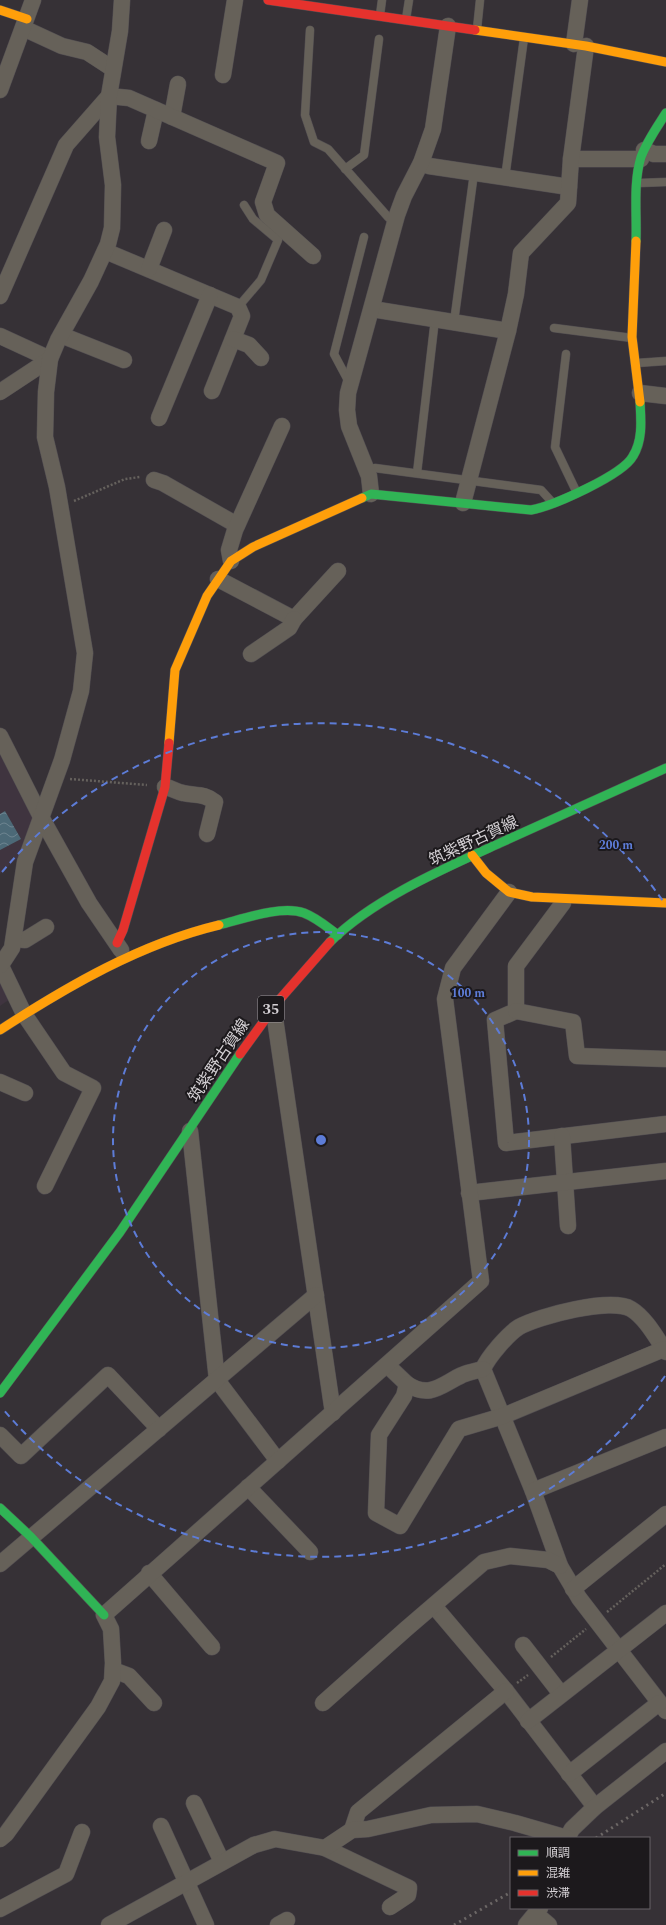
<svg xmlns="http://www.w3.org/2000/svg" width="666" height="1925" font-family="Spectral,'Noto Sans JP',serif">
	<defs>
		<pattern id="water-waves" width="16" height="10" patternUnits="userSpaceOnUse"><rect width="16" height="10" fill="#4c6977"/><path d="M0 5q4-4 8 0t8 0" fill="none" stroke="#6d8490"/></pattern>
	</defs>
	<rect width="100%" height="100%" fill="#363136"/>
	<g fill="#3f343f">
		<polygon points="0,749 35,819 24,852 0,874"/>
		<polygon points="0,980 13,997 0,1006"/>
	</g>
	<polygon fill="url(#water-waves)" points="5,811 21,839 0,850 0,814"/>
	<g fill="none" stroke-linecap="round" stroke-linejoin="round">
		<defs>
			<g id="lane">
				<polyline points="380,15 382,0"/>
				<polyline points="406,19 409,0"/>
				<polyline points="477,29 480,0"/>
				<polyline points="310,30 305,115 314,142 328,149 388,217 394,223"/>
				<polyline points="345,169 364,155 379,39"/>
				<polyline points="505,178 524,38"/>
				<polyline points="639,183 666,182"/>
				<polyline points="238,307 261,280 278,240 253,219 244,205"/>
				<polyline points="454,322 474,173"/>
				<polyline points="554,328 632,338"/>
				<polyline points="566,354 555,447 576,491"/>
				<polyline points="637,363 666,361"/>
				<polyline points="350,384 334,354 364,237"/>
				<polyline points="367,470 375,468 541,490 552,502"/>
				<polyline points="417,473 435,319"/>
			</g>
			<g id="street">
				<polyline points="23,28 62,46 87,52 113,69"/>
				<polyline points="574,44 580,0"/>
				<polyline points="223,75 235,0"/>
				<polyline points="0,90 33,0"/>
				<polyline points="172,117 178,84"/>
				<polyline points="149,141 156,110"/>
				<polyline points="644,150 654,154 666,154"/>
				<polyline points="571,159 641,159"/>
				<polyline points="421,163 429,166 569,187"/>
				<polyline points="105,251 238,307 242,316 212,391"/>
				<polyline points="149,269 164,230"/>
				<polyline points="0,296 66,145 109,96 129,98 277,163 263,202 267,215 313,256"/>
				<polyline points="372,309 508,331"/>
				<polyline points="61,335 124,360"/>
				<polyline points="0,336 50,359"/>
				<polyline points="233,339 249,345 261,358"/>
				<polyline points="0,392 50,359"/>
				<polyline points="640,393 666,396"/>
				<polyline points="159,418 210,295"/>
				<polyline points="154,480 163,483 237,525"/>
				<polyline points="371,494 369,476 349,426 347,410 348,393 397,215 404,196 421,163 433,129 448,26"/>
				<polyline points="463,503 508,331 516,294 521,253 568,203 571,159 586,46"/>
				<polyline points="231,561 229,550 235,530 282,426"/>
				<polyline points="218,579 294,619 338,571"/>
				<polyline points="251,654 289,628 294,619"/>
				<polyline points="0,736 41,817 89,903 121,950"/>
				<path d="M165,787c7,1 12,5 18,6 13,3 21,0 32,9l-8,32"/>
				<polyline points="563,903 516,966 516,1011 495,1020 506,1143 666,1124"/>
				<polyline points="14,939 25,940 46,927"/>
				<polyline points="0,964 24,1014 64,1073 93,1088 45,1186"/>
				<polyline points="1,965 12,948 25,862 62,760 81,691 85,653 57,487 45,437 46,392 50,359 58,340 91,281 108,244 112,228 113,185 107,137 109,96 120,31 122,0"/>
				<polyline points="273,1005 333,1413"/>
				<polyline points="516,1011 573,1022 577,1056 666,1059"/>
				<polyline points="0,1082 25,1093"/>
				<polyline points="190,1131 217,1380 278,1461"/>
				<polyline points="562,1136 568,1226"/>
				<polyline points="469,1193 666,1171"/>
				<path d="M666,1352c-9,-13 -20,-34 -35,-43 -20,-12 -92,7 -112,18 -11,7 -31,30 -36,42l50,122 27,75 19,32 87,113"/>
				<polyline points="387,1365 407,1384"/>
				<path d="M483,1369c-7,2 -14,3 -21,6 -21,10 -32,24 -55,9l-3,12 -25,39 -3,78 24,13 59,-97 44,-13 161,-67"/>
				<polyline points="0,1435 21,1456 108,1375 159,1429"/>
				<polyline points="248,1487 310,1552"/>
				<polyline points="533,1491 666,1437"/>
				<polyline points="0,1564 316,1295"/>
				<polyline points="149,1573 212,1647"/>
				<polyline points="573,1589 666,1514"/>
				<polyline points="434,1606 506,1691 595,1807"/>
				<polyline points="523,1645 561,1694"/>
				<polyline points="113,1670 129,1676 154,1703"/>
				<polyline points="323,1703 406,1629 484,1562 510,1556 548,1560 560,1566"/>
				<polyline points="528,1721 666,1613"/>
				<polyline points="569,1774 659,1703"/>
				<polyline points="194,1803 222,1862"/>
				<polyline points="161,1826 206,1925"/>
				<polyline points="352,1830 358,1812 506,1691"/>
				<polyline points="567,1838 572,1829 595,1807 666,1751"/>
				<polyline points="0,1839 6,1834 98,1707 112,1681 113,1663 111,1629 104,1615 481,1281 445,999 453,968 509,892"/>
				<polyline points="325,1848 409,1888 408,1895 390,1907"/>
				<polyline points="0,1909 66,1874 82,1832"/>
				<polyline points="536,1914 549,1925"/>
				<polyline points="109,1925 254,1845 275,1839 325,1848 352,1830 368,1829 431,1815 477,1814 515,1823 567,1838"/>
				<polyline points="278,1925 287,1920"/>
				<polyline points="526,1925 540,1908"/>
			</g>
			<g id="fast">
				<path d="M636,241c1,-28 -3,-58 5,-84 6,-16 16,-30 25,-44"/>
				<path d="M362,498l9,-4 160,16c22,-4 92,-35 102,-54 10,-16 8,-36 7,-54"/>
				<path d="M219,925c24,-6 62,-20 85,-12 13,5 23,14 34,22"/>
				<path d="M330,942c43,-43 115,-74 170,-99 55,-25 111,-50 166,-75"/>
				<polyline points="0,1393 120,1232 240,1054"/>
				<polyline points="0,1508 31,1537 104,1615"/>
			</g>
			<g id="slow">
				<polyline points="0,10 27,19"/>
				<polyline points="475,30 586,46 666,62"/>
				<polyline points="636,241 632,337 640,402"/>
				<polyline points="169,743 175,670 207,596 231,561 253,547 362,498"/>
				<polyline points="472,855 486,873 509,892 532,897 666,903"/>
				<path d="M0,1030c68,-44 140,-86 219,-105"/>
			</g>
			<g id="jam">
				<polyline points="268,0 475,30"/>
				<polyline points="117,943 123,930 165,787 169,743"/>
				<polyline points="240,1054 280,999 330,942"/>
			</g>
		</defs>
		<use href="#lane" stroke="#524e52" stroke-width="9"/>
		<use href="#street" stroke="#524e52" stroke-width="17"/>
		<use href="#fast" stroke="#524e52" stroke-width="10"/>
		<use href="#slow" stroke="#524e52" stroke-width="10"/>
		<use href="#jam" stroke="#524e52" stroke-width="10"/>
		<g stroke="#65615d" stroke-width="2.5" stroke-dasharray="2 2" stroke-linecap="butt">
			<polyline points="74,501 125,479 140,477"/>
			<polyline points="70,779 147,785"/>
			<polyline points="607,1612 666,1564"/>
			<polyline points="551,1657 586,1629"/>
			<polyline points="517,1683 528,1675"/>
		</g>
		<use href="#lane" stroke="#666159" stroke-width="8"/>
		<use href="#street" stroke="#666159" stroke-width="16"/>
		<use href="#fast" stroke="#30b455" stroke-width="9"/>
		<use href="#slow" stroke="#ff9f0a" stroke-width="9"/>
		<use href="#jam" stroke="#e5322d" stroke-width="9"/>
		<g stroke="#6c6766" stroke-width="3" stroke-dasharray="2 4" stroke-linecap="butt">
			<polyline points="596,1838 666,1793"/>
			<polyline points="454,1925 511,1892"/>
		</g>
	</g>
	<g fill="none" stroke="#5d7cd7" stroke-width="2" stroke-dasharray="7 5">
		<circle cx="321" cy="1140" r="208"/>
		<path d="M665 1376A417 417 0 0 1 2 1408M2 872A417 417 0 0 1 665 904"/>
	</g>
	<g text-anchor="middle" stroke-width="4" stroke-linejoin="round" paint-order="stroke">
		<rect fill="#1c191c" stroke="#9d999d" stroke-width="1" x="258" y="996" width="26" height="26" rx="3"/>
		<g font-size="15" font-weight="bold" fill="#d4d0d4">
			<text x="271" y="1014">35</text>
		</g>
		<g font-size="16" fill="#d4d0d4" stroke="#1c191c">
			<text transform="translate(473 840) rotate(-25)" y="6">筑紫野古賀線</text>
			<text transform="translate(218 1060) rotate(-56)" y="6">筑紫野古賀線</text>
		</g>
	</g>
	<circle cx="321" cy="1140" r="6" fill="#5d7cd7" stroke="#1c191c" stroke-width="2"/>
	<g font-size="12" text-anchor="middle" font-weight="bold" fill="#5d7cd7" stroke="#1c191c" stroke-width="4" stroke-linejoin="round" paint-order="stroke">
		<text x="616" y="849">200 m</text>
		<text x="468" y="997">100 m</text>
	</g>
	<rect x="510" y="1837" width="140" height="72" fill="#1c191c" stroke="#666266"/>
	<rect x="518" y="1850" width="20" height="6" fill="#30b455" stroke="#666266"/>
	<text x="546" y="1857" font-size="12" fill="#d4d0d4">順調</text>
	<rect x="518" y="1870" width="20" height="6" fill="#ff9f0a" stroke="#666266"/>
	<text x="546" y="1877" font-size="12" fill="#d4d0d4">混雑</text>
	<rect x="518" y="1890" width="20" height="6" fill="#e5322d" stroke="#666266"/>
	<text x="546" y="1897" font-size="12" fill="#d4d0d4">渋滞</text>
</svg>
